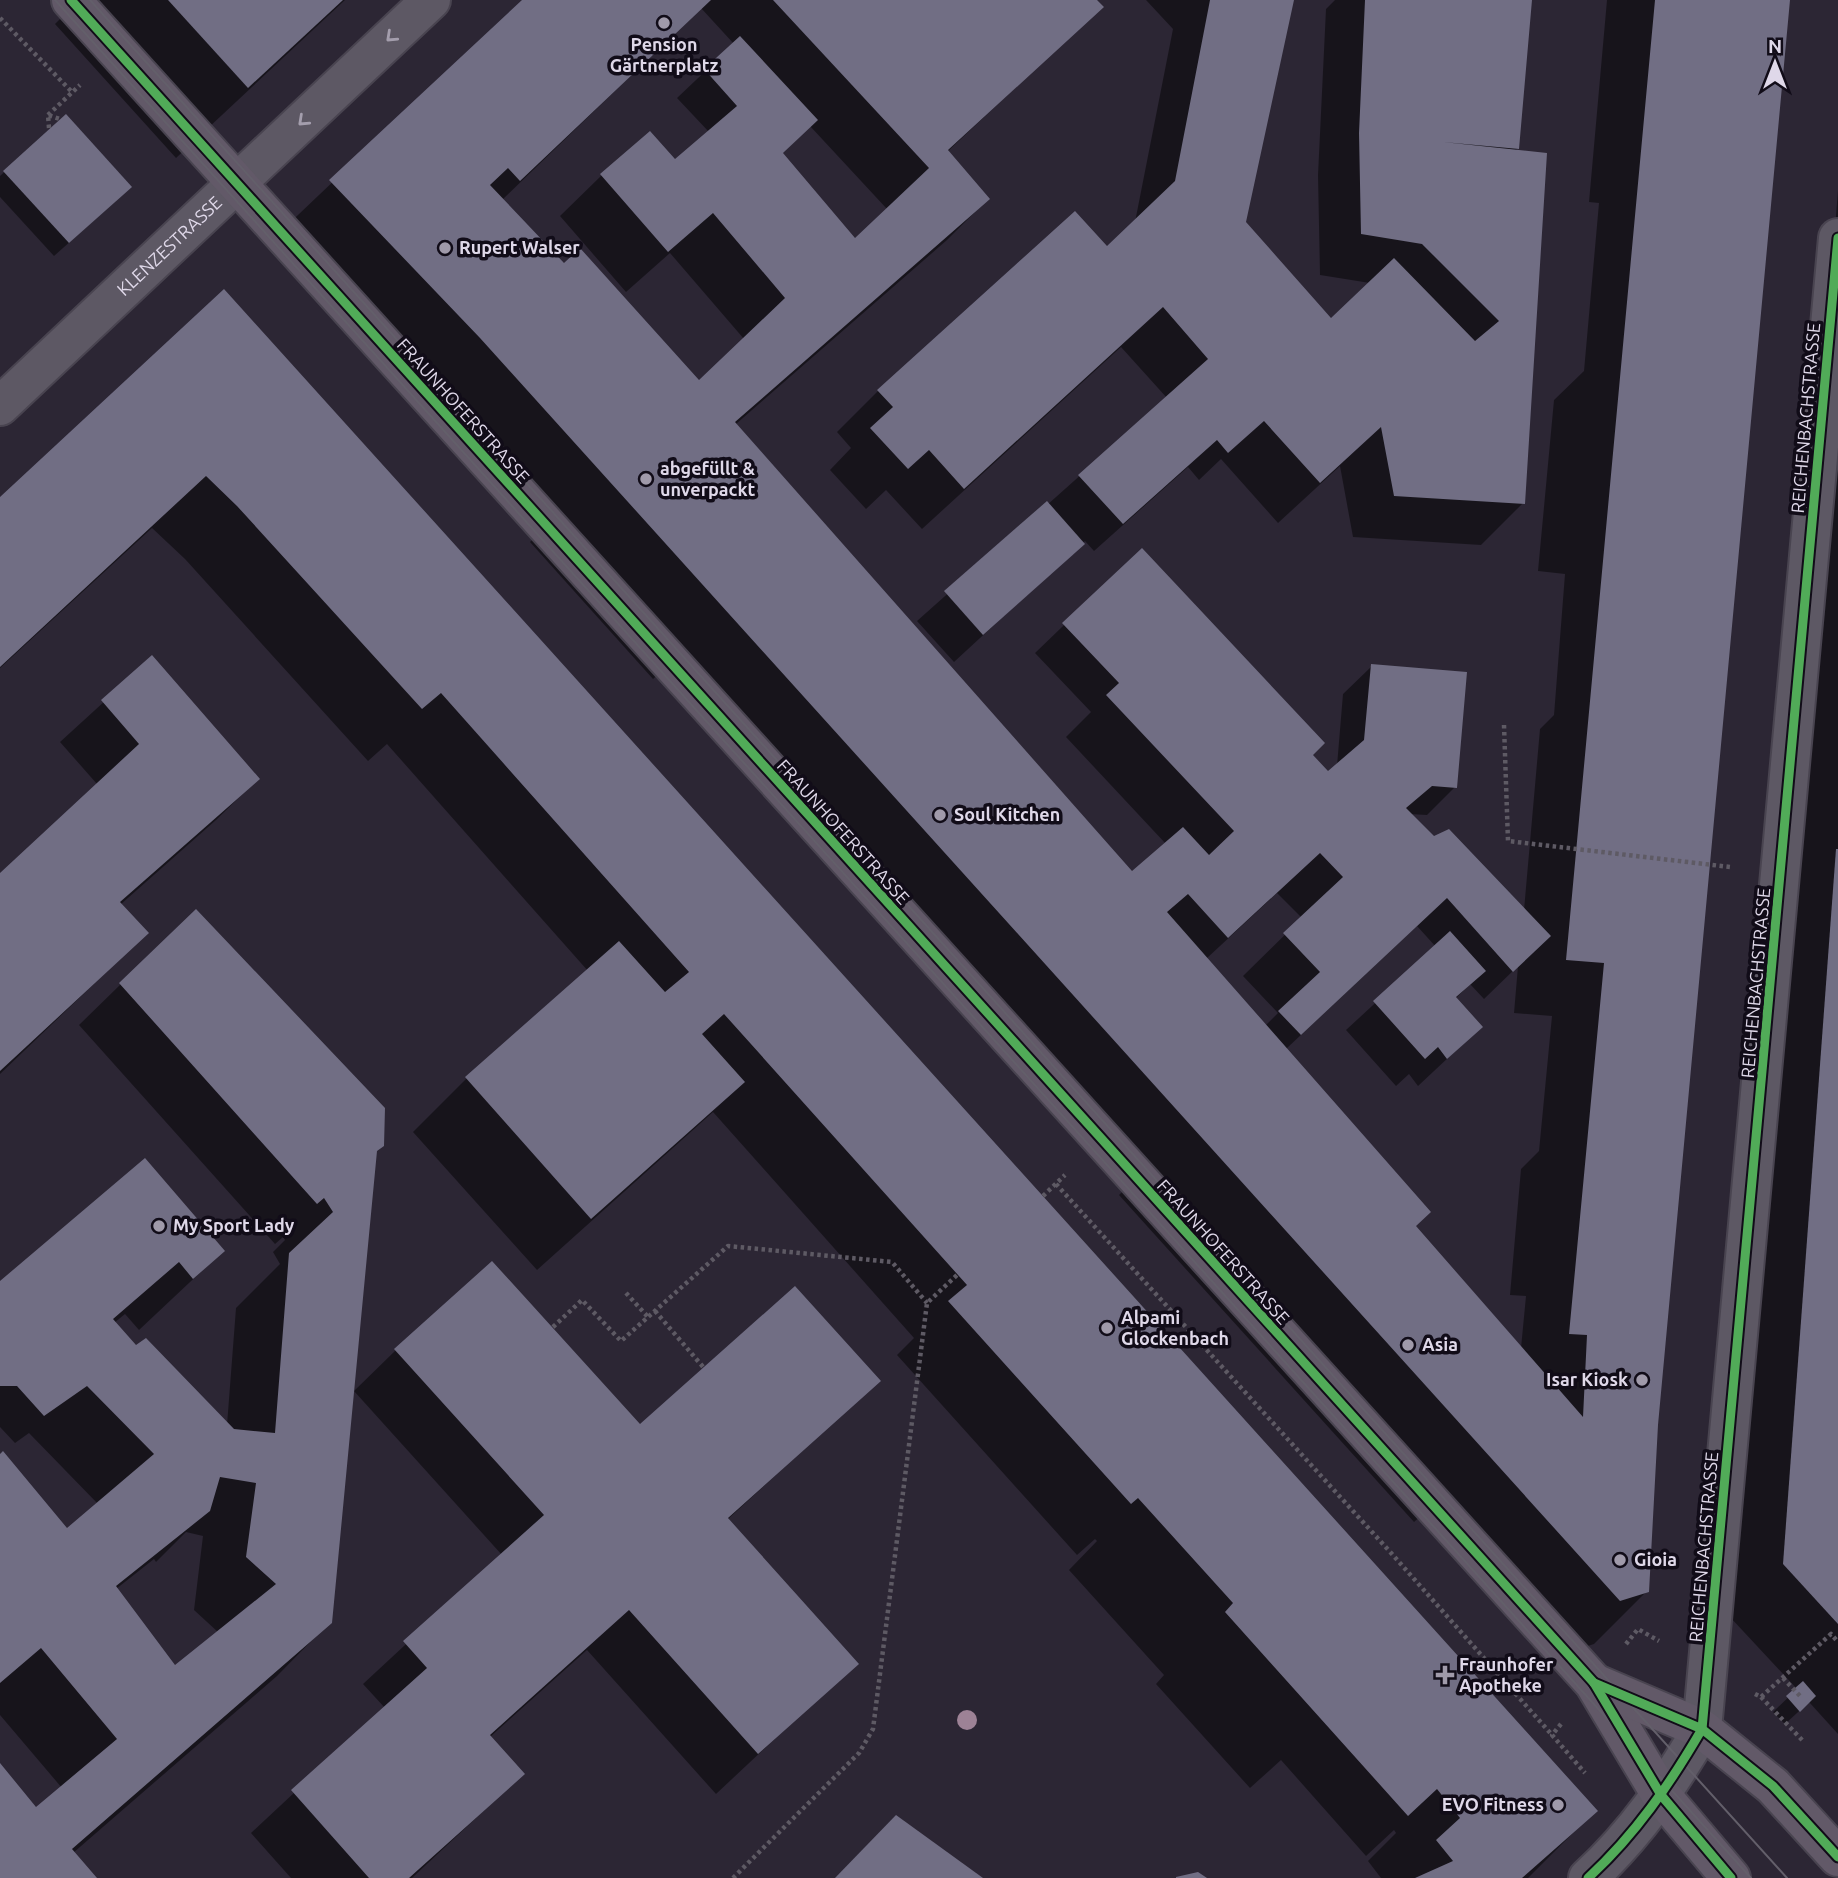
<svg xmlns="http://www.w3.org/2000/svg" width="1838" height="1878" font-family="Ubuntu,sans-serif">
	<rect width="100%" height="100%" fill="#2c2634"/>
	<g fill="#0007" fill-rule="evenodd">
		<polygon points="68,0 345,0 176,158 55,24 73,6"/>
		<path d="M524,0h571l6,7 -154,145 41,47 -41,41 -211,184 395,450 35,-30 -100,-107 25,-25 -56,-59 107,-103 186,224 9,-8 6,-72 29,-28 83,121 -28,28 -18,-1 24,24 91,72 16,-181 14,-14 11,-141 -27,-3 16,-171 30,-29 15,-168 -10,-1 18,-202h182l-133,1425 -9,166 -53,53 -28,9 -133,-148 -19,17 -295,-327 18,-18 -465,-515 -19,17 -123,-137 18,-18 -270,-290zM701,8l33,36 -57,54 32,34 -34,30 -73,13 -42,41 66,76 44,-39 74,86 -45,44 -136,-118 -61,-65zM810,126l77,83 -32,31 -75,-84zM1277,893l25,25 -59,58 35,37 -13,13 -59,-67zM1417,926l19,21 -90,83 50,56 13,-12 9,12 63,-59 -26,-28 15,-15 14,15 34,-33 -4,47 38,3 -13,135 -18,18 -11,126 16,1 -5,52 -107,-121 -128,-178z"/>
		<polygon points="1146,0 1292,0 1244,223 1331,321 1370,283 1320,275 1318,175 1326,9 1335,0 1530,0 1518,148 1514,152 1523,503 1481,545 1353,537 1340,466 1278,523 1221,459 1199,480 1188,467 1094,551 1085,541 954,662 917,621 1167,398 1121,347 922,529 886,490 866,509 830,470 851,448 837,432 878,391 1107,249 1135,222 1173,29"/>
		<polygon points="65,116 116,201 54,256 0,197 0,176"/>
		<polygon points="1838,190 1838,308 1829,307"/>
		<polygon points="224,291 1595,1811 1528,1878 1381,1878 1368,1861 1396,1833 1394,1830 1366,1856 1281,1760 1250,1788 1156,1684 1164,1675 1069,1570 1097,1541 1095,1539 1077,1555 897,1355 914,1338 713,1112 537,1270 413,1132 466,1079 588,971 387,744 368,761 185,559 152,528 0,668 0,499"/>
		<polygon points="1838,424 1838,1734 1809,1702 1785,1724 1773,1712 1797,1689 1730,1617"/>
		<polygon points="152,658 258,779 216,820 120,905 147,933 0,1074 0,876 97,784 60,742"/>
		<path d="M121,984l254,169 -45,469 -53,54 -204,177 21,25h-94v-112l36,43 26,-21 -62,-73v-259l67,75 31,-27 -69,-71 -14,10 -15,-16v-144l223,-32 -84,79 -14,-16 -11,9 21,24 92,78 9,-117 44,-44 -7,-12 12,-12 -2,-3 -8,7 -196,-219zM186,1532l17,4 -9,74 25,23 -44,35 -59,-79 38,-30 2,3z"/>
		<polygon points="396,1350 640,1427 878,1381 727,1520 856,1663 716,1794 587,1650 490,1737 523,1774 412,1878 291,1878 251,1833 385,1708 363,1684 502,1555 354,1391"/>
	</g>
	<g fill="#716e84" fill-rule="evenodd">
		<polygon points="168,0 343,0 248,88"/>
		<polygon points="522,0 711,0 520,181 508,168 490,185 564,263 580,248 699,380 785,298 713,213 668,252 600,174 650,131 675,159 737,106 704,69 740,36 818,120 783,153 855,238 929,168 773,0 1097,0 1104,7 948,150 990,199 735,422 1132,871 1183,827 1209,855 1234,831 1106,695 1119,683 1062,623 1142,548 1325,743 1313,755 1328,771 1364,740 1371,664 1467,672 1457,788 1432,786 1406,808 1434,836 1449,829 1551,936 1513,972 1447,898 1301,1035 1278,1011 1320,972 1283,933 1343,877 1320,853 1228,938 1188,894 1167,912 1431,1212 1416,1226 1583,1417 1587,1335 1569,1334 1604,963 1566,960 1655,0 1790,0 1658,1425 1649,1592 1620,1601 480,338 329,180"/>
		<polygon points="1210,0 1294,0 1246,222 1331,318 1394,258 1475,341 1499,321 1422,244 1361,234 1359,133 1365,0 1532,0 1519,149 1443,142 1547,153 1525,504 1394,496 1381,427 1320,483 1264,421 1228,453 1217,440 1123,524 1078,475 1208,359 1163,307 964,489 929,450 908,469 870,428 893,407 877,390 1075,211 1107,246 1175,181"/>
		<polygon points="66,114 132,187 69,243 3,171"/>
		<polygon points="224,289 1598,1811 1522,1878 1415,1878 1453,1861 1436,1840 1460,1818 1437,1789 1408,1816 1225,1612 1233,1603 1138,1498 1131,1504 948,1301 967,1285 724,1014 702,1034 745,1082 591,1219 465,1077 619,941 665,992 689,972 441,693 422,709 237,506 206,476 0,667 0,497"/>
		<polygon points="1047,501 1085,544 983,635 944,591"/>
		<polygon points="152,655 260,779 120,902 149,933 0,1071 0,873 139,744 101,700"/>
		<polygon points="1836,849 1838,849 1838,1624 1783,1564"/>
		<path d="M196,909l189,199 -1,38 -7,5 -45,472 -260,226 25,29h-97v-115l36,44 81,-68 -76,-91 -41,35v-229l3,-3 64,77 87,-74 -67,-68 -43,30 -27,-30h-17v-105l145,-123 80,93 -32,28 -14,-17 -66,57 23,26 10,-7 88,91 41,4 14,-180 44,-41 -9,-14 -7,6 -198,-221zM220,1477l36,6 -10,74 30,27 -101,81 -59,-79 94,-75z"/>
		<polygon points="1450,931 1486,971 1456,997 1483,1027 1447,1059 1438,1047 1425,1059 1373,1001"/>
		<polygon points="492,1261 640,1424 795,1286 881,1381 728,1518 859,1664 758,1754 629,1610 490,1735 525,1774 409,1878 369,1878 291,1790 427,1668 403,1641 544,1515 394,1349"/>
		<polygon points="1803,1681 1816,1696 1800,1712 1786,1696"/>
		<polygon points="896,1815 983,1878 835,1878"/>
		<polygon points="1198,1872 1207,1878 1176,1878 1176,1877"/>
	</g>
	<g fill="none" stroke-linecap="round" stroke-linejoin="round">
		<defs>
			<g id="minor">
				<path id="s1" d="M0,406l431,-406"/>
				<path d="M1588,1878c47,-43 82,-94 114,-149l136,-1491"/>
			</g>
			<g id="major">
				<polyline points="71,0 1594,1683 1661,1795 1731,1878"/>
				<polyline points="1594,1683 1702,1729 1773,1786 1838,1857"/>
			</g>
		</defs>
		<use href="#minor" stroke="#494450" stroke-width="42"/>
		<use href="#major" stroke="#494450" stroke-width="42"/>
		<g stroke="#5e5a64" stroke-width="4.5" stroke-dasharray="3.5 3.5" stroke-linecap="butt">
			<polyline points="0,18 72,92"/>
			<polyline points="48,115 80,85"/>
			<polyline points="49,128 48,115 60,119"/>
			<polyline points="1504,725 1508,841 1730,867"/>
			<polyline points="1056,1184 1392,1554 1552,1735"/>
			<polyline points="1043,1196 1065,1175"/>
			<polyline points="626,1293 648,1317"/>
			<polyline points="655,1311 704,1368"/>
			<polyline points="553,1327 582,1300 621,1341 728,1246 892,1262 927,1303"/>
			<polyline points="1626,1644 1638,1629 1659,1641"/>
			<polyline points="1783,1678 1800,1696"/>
			<polyline points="1755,1694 1761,1697 1831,1634 1838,1642"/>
			<polyline points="1761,1697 1804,1742"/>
			<polyline points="1561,1724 1552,1735 1585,1773"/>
			<polyline points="733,1878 859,1753 873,1729 927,1303 957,1275"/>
		</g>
		<use href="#minor" stroke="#5d5864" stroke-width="38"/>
		<use href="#major" stroke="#625968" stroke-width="38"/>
		<g stroke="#635f6a" stroke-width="2">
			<polyline points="55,0 1751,1878"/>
			<polyline points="90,0 1787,1878"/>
		</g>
		<defs>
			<g id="cycleway">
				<polyline points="71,0 1594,1683 1661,1795 1731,1878"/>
				<polyline points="1594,1683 1702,1729 1773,1786 1838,1857"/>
				<path d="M1588,1878c47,-43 82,-94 114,-149l136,-1491"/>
			</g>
		</defs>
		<use href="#cycleway" stroke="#110c18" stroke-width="13"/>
		<use href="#cycleway" stroke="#51ab58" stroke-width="9"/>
	</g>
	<circle fill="#9d8296" cx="967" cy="1720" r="10"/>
	<defs><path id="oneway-chevron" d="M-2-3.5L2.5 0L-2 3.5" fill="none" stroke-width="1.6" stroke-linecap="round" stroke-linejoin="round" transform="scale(1.75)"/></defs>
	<g stroke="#a49ead">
		<use href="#oneway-chevron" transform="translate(391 37) rotate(137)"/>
		<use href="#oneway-chevron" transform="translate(303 121) rotate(137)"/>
	</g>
	<g fill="#a09aaa" stroke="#110c18" stroke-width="2.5">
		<circle cx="664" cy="23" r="7"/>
		<circle cx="445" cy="248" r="7"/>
		<circle cx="646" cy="479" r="7"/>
		<circle cx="940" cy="815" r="7"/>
		<circle cx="159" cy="1226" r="7"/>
		<circle cx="1107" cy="1328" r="7"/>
		<circle cx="1408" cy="1345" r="7"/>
		<circle cx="1642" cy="1380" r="7"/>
		<circle cx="1620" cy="1560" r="7"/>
		<path d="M1441.5 1664.5h7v7h7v7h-7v7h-7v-7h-7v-7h7z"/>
		<circle cx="1558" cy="1805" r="7"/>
	</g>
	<g text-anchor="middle" stroke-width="7" stroke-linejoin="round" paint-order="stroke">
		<g font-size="18" font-weight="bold" fill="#dfd8e9" stroke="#110c18" text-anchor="start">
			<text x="664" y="51" text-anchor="middle">Pension<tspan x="664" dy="21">Gärtnerplatz</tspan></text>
			<text x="459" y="254">Rupert Walser</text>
			<text x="660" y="475">abgefüllt &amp;<tspan x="660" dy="21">unverpackt</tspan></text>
			<text x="954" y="821">Soul Kitchen</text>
			<text x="173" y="1232">My Sport Lady</text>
			<text x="1121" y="1324">Alpami<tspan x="1121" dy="21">Glockenbach</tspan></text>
			<text x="1422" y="1351">Asia</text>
			<text x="1628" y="1386" text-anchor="end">Isar Kiosk</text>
			<text x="1634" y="1566">Gioia</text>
			<text x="1459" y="1671">Fraunhofer<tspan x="1459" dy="21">Apotheke</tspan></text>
			<text x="1544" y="1811" text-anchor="end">EVO Fitness</text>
		</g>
		<g font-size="18" fill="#dfd8e9" stroke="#110c18">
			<text dy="6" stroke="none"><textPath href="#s1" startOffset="233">KLENZESTRASSE</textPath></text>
			<text transform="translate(463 411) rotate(48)" y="6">FRAUNHOFERSTRASSE</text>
			<text transform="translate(1806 418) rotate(-85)" y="6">REICHENBACHSTRASSE</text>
			<text transform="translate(843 832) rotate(48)" y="6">FRAUNHOFERSTRASSE</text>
			<text transform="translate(1756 983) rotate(-85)" y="6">REICHENBACHSTRASSE</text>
			<text transform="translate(1223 1252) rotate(48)" y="6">FRAUNHOFERSTRASSE</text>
			<text transform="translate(1704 1547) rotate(-85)" y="6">REICHENBACHSTRASSE</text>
		</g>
	</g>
	<g transform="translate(1775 63)" stroke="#110c18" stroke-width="5" paint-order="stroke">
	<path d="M0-5L12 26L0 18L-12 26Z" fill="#dfd8e9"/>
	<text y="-10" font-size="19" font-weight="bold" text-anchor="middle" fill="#dfd8e9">N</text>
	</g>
</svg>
